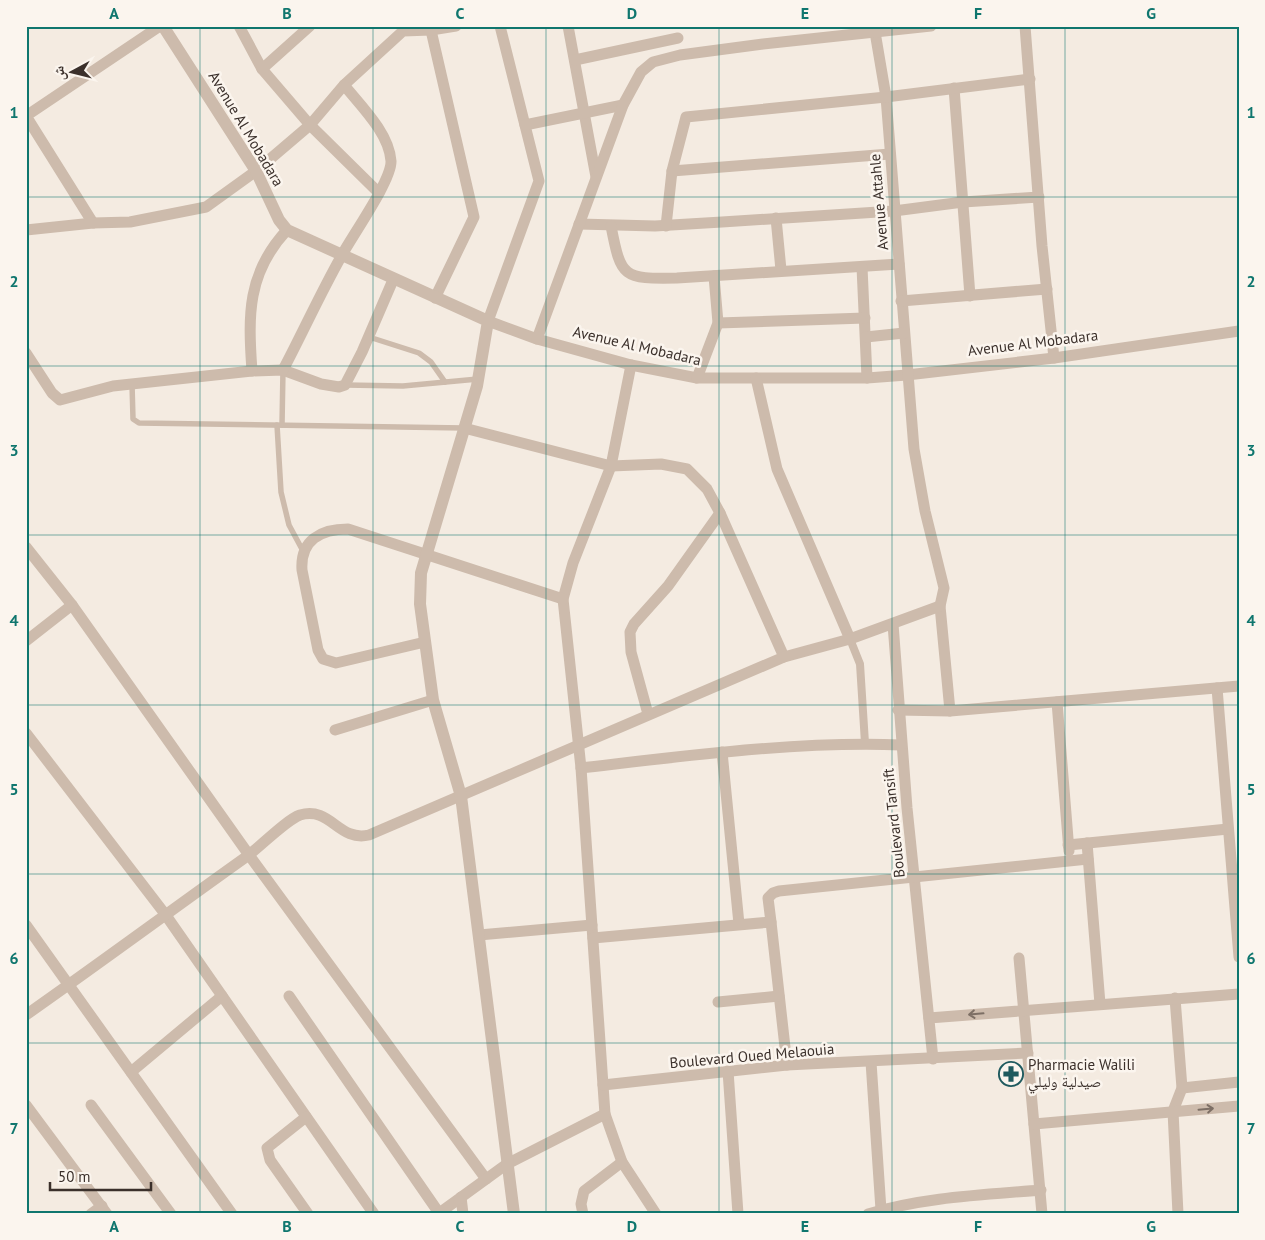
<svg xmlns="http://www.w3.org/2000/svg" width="1265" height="1240" font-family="'PT Sans','Noto Naskh Arabic',sans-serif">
	<rect width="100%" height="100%" fill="#f4ebe1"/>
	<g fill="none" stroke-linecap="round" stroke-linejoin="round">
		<g stroke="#cdbbac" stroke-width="5.5">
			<polyline points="369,337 419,353 431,362 445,382"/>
			<polyline points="132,384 133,419 139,423 464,428"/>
			<polyline points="345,385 403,386 478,379"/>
			<polyline points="277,425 281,492 289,525 303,551"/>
			<polyline points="282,425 283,370"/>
		</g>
		<polyline stroke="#cdbbac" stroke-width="8" points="850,639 860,664 865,743"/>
		<g stroke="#cdbbac" stroke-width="11">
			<polyline points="239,26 262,69 310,125 379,193"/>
			<polyline points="430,26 474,217 435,298"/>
			<polyline points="500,26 539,181 488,321 537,339 631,365 697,378 867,378 907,375 1054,358 1239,331"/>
			<polyline points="568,26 596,177"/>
			<polyline points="874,26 886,97 914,449 925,511 944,588 940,606 950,711"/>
			<polyline points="1025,26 1042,246 1054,358"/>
			<polyline points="575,60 678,38"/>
			<polyline points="262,69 310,26"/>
			<polyline points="954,88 970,296"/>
			<polyline points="525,125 623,105"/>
			<polyline points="672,171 890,154"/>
			<polyline points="776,218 781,270"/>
			<polyline points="93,223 26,116 160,26"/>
			<polyline points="579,224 655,226 722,222 894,211 963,202 1039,197"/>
			<path d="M611,226c10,52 12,53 66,52l222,-14"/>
			<polyline points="666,226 672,171 686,117 886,97 1030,79"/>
			<polyline points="26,230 93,223 130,222 206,207 256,171 310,125 344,85 403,31 431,30 456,26"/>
			<polyline points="862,267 867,378"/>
			<polyline points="901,301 1047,289"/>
			<polyline points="718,323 865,318"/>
			<polyline points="866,337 904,333"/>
			<polyline points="537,339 623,105 641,72 653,62 680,55 763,44 931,26"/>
			<polyline points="26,353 52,393 60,400 113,386 252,371 283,370 321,384 339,387 345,385 362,352 393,280"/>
			<polyline points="631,365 611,466 573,563 563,599 581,768 605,1114 622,1162 656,1214"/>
			<path d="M283,370c20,-38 38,-78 59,-115 10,-19 50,-75 49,-94 -2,-28 -30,-55 -47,-76"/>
			<path d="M252,371c-4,-56 -5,-98 35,-141"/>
			<polyline points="697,378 718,323 714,276"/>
			<polyline points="756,378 777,469 850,639"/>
			<polyline points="464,428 611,466 661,464 687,469 707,489 720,513 784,657"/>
			<polyline points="26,547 72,605 249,855 486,1179"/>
			<polyline points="893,624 907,808 933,1059"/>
			<polyline points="26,641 72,605"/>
			<path d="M425,642l-89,21 -13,-4 -5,-9 -16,-80c-2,-30 19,-41 46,-41l215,70"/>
			<polyline points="1217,688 1239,957"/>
			<polyline points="1057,702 1069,851"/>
			<polyline points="898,710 950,711 1239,686"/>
			<polyline points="648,714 631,652 630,632 634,624 668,586 720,513"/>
			<polyline points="335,730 433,700"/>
			<polyline points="26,733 165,914 374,1214"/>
			<polyline points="722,752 739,924"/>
			<path d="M581,768c104,-12 216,-27 320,-23"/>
			<polyline points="1087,843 1100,1004"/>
			<polyline points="1068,845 1228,829"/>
			<polyline points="771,922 768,898 773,893 779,891 1088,859"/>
			<polyline points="26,925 232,1214"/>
			<polyline points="479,935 592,925"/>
			<polyline points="593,938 771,922 787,1065"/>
			<polyline points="1019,958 1042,1214"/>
			<polyline points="289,996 439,1213"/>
			<polyline points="1175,998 1182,1088 1173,1111 1178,1214"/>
			<polyline points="718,1002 779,996"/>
			<path d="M26,1015c74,-52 147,-106 220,-158 14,-10 40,-37 54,-42 31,-9 38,27 69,20l415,-178 66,-18 90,-33"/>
			<polyline points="929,1018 1239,994"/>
			<polyline points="871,1062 881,1210 883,1214"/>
			<polyline points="728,1071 738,1214"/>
			<polyline points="131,1072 222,996"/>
			<polyline points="603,1085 787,1065 1028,1053"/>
			<polyline points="1182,1088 1239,1082"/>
			<polyline points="26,1105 107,1214"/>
			<polyline points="91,1105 171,1214"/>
			<polyline points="306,1117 267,1148 270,1160 308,1214"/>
			<polyline points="1034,1124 1239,1106"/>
			<polyline points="461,1197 463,1214"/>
			<polyline points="91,1214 102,1206"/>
			<polyline points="438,1214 507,1164 605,1114"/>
			<polyline points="583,1214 581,1204 584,1191 622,1162"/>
			<path d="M868,1214c56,-17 114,-19 173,-24"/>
		</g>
		<polyline stroke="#cdbbac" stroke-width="12" points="163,26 256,171 279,220 287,230 488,321 477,386 421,573 420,604 433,700 461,796 514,1214"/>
	</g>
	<defs><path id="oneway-shaft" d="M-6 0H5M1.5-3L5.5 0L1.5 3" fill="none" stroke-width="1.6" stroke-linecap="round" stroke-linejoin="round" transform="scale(1.25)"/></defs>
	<g stroke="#7d6f65">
		<use href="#oneway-shaft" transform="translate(976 1014) rotate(175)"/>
		<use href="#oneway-shaft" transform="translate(1206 1109) rotate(-5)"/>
	</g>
	<path fill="none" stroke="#0f766e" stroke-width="1" stroke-opacity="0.55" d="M200,26v1188M373,26v1188M546,26v1188M719,26v1188M892,26v1188M1065,26v1188M26,197h1213M26,366h1213M26,535h1213M26,705h1213M26,874h1213M26,1043h1213"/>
	<defs>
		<symbol id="pharmacy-ring" viewBox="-11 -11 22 22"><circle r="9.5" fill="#fbf5ee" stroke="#1f5a5e" stroke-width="1.5"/><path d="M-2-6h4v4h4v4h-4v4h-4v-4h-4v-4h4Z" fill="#1f5a5e"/></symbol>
	</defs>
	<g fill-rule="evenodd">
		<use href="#pharmacy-ring" x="997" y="1060" width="28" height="28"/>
	</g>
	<g text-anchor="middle" stroke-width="5" stroke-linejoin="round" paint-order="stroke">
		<g font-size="15" fill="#3b302b" stroke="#fbf5ee">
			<text transform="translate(246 129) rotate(59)" y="5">Avenue Al Mobadara</text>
			<text transform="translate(879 202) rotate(-95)" y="5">Avenue Attahle</text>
			<text transform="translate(1033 343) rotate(-7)" y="5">Avenue Al Mobadara</text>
			<text transform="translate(637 346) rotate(13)" y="5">Avenue Al Mobadara</text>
			<text transform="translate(894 823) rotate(-96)" y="5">Boulevard Tansift</text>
			<text transform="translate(752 1056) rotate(-5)" y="5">Boulevard Oued Melaouia</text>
		</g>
		<g font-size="15" fill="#3b302b" stroke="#fbf5ee" text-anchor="start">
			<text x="1028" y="1070">Pharmacie Walili<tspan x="1028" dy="17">صيدلية وليلي</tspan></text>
		</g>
	</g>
	<rect width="1265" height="1240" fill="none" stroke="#fbf5ee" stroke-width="55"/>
	<g transform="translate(72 72) rotate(263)" stroke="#fbf5ee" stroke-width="4" paint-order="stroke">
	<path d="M0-4L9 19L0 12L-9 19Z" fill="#3b302b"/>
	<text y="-8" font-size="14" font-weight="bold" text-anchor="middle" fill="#3b302b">ش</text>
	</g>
	<path d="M50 1182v8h101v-8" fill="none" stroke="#3b302b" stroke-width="2.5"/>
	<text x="58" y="1182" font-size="15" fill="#3b302b" stroke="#fbf5ee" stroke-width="4" paint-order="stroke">50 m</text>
	<rect x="28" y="28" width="1210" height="1184" fill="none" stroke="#0f766e" stroke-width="2"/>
	<g font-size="16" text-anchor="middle" font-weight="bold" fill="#0f766e">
		<text x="114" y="19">A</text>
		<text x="287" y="19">B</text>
		<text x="460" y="19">C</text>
		<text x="632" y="19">D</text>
		<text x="805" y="19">E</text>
		<text x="978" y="19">F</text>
		<text x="1151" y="19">G</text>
		<text x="14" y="118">1</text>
		<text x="1251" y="118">1</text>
		<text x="14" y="287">2</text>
		<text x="1251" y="287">2</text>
		<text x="14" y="456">3</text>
		<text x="1251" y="456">3</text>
		<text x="14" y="626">4</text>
		<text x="1251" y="626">4</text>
		<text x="14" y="795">5</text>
		<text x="1251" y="795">5</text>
		<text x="14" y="964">6</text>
		<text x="1251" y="964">6</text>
		<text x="14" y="1134">7</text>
		<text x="1251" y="1134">7</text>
		<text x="114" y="1232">A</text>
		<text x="287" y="1232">B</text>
		<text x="460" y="1232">C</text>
		<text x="632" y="1232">D</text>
		<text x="805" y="1232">E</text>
		<text x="978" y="1232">F</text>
		<text x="1151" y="1232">G</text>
	</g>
</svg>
